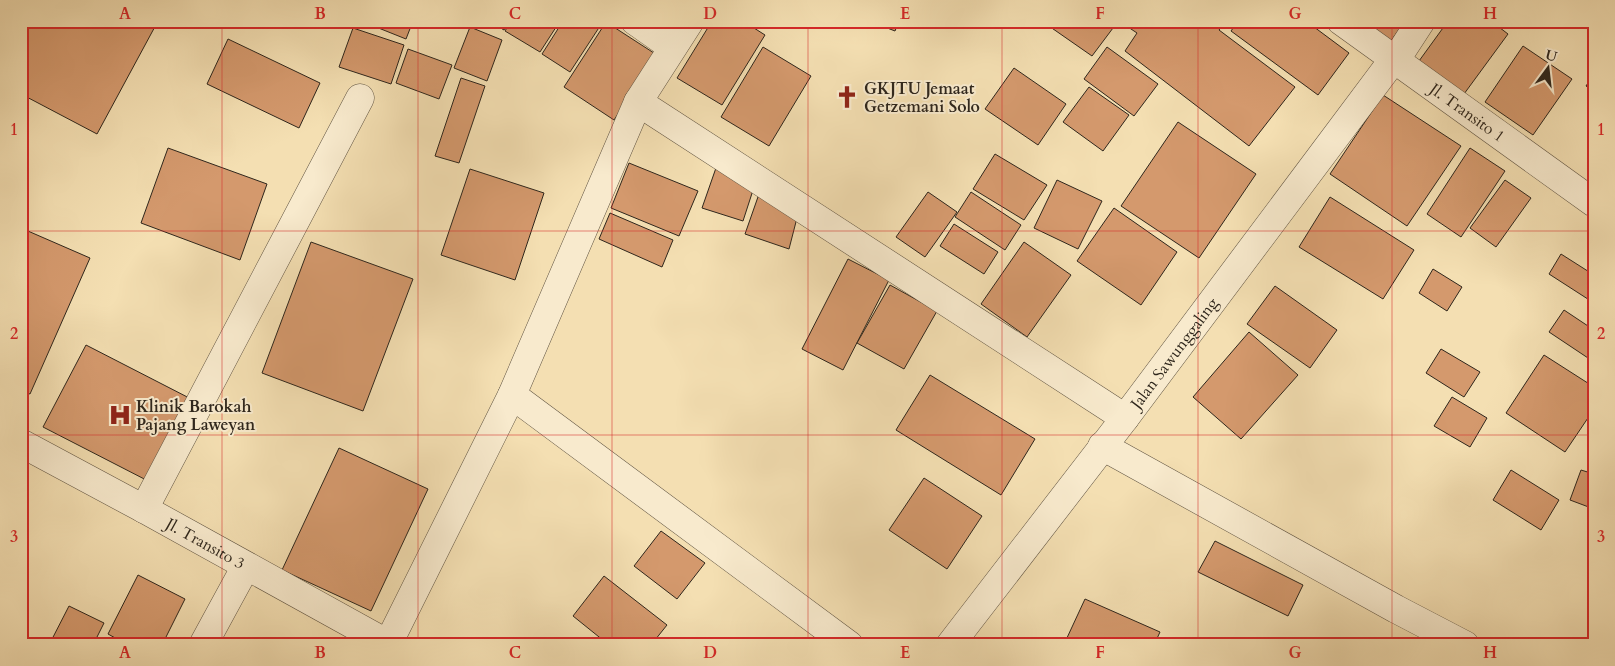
<svg xmlns="http://www.w3.org/2000/svg" width="1615" height="666" font-family="Cardo,serif">
	<rect width="100%" height="100%" fill="#f4dfb2"/>
	<filter id="stains"><feTurbulence type="fractalNoise" baseFrequency=".004" numOctaves="4"/><feColorMatrix values="0 0 0 0 .2 0 0 0 0 .09 0 0 0 0 .02 0 0 0 .5 -.17"/></filter>
	<radialGradient id="worn" r=".72"><stop offset=".6" stop-color="#630" stop-opacity="0"/><stop offset="1" stop-color="#630" stop-opacity=".3"/></radialGradient>
	<g fill="#d4996d" stroke="#2e261c">
		<polygon points="21,21 158,21 97,134 21,94"/>
		<polygon points="361,21 413,21 406,39"/>
		<polygon points="489,21 509,21 504,30"/>
		<polygon points="511,21 560,21 540,52 505,31"/>
		<polygon points="563,21 598,21 602,23 570,72 542,54"/>
		<polygon points="712,21 743,21 765,35 722,105 677,78"/>
		<polygon points="869,21 899,21 895,31"/>
		<polygon points="1048,21 1103,21 1113,28 1092,56 1046,24"/>
		<polygon points="1132,21 1226,21 1219,30 1295,87 1249,146 1125,51 1137,33 1128,27"/>
		<polygon points="1238,21 1306,21 1349,53 1318,95 1231,31"/>
		<polygon points="1363,21 1405,21 1391,41"/>
		<polygon points="1448,21 1491,21 1508,34 1464,94 1419,61"/>
		<polygon points="606,22 657,55 614,120 564,87"/>
		<polygon points="470,27 502,40 487,81 454,68"/>
		<polygon points="353,28 404,45 391,84 339,67"/>
		<polygon points="228,39 320,83 299,128 207,84"/>
		<polygon points="1523,46 1572,79 1533,135 1485,102"/>
		<polygon points="763,47 811,76 769,146 721,117"/>
		<polygon points="1107,47 1158,84 1134,116 1084,79"/>
		<polygon points="408,49 452,65 439,99 396,83"/>
		<polygon points="1014,68 1066,104 1038,145 985,109"/>
		<polygon points="1594,74 1594,91 1586,86"/>
		<polygon points="461,78 485,86 459,163 435,156"/>
		<polygon points="1089,87 1129,115 1103,151 1063,122"/>
		<polygon points="1383,95 1461,146 1407,226 1330,174"/>
		<polygon points="1178,122 1256,174 1199,258 1121,206"/>
		<polygon points="168,148 267,184 240,260 141,223"/>
		<polygon points="1470,148 1505,171 1461,237 1427,214"/>
		<polygon points="995,154 1047,185 1024,220 973,189"/>
		<polygon points="629,163 698,191 679,236 611,208"/>
		<polygon points="717,165 755,184 743,221 702,208"/>
		<polygon points="470,169 544,193 515,280 441,255"/>
		<polygon points="1057,180 1102,201 1078,249 1034,228"/>
		<polygon points="1505,180 1531,198 1496,247 1470,228"/>
		<polygon points="928,192 957,212 925,257 896,237"/>
		<polygon points="971,192 1021,225 1005,250 955,217"/>
		<polygon points="759,194 798,214 789,249 745,234"/>
		<polygon points="1330,197 1414,250 1383,299 1299,247"/>
		<polygon points="1114,208 1177,252 1141,305 1077,261"/>
		<polygon points="610,213 673,240 662,267 599,239"/>
		<polygon points="954,224 998,252 984,274 940,246"/>
		<polygon points="21,228 90,258 30,394 21,391"/>
		<polygon points="311,242 413,279 363,411 262,373"/>
		<polygon points="1024,242 1071,275 1027,337 981,304"/>
		<polygon points="1561,254 1594,275 1594,303 1549,274"/>
		<polygon points="848,259 889,280 843,370 802,349"/>
		<polygon points="1433,269 1462,287 1447,311 1419,293"/>
		<polygon points="890,285 937,311 904,369 857,343"/>
		<polygon points="1275,286 1337,330 1310,368 1247,324"/>
		<polygon points="1564,310 1594,330 1594,362 1549,332"/>
		<polygon points="1249,332 1298,375 1241,439 1193,397"/>
		<polygon points="86,345 197,402 154,484 43,427"/>
		<polygon points="1441,349 1480,372 1464,397 1426,373"/>
		<polygon points="1544,355 1594,387 1594,409 1565,452 1506,413"/>
		<polygon points="930,375 1035,439 1001,495 896,430"/>
		<polygon points="1452,397 1487,418 1470,447 1434,426"/>
		<polygon points="339,448 428,489 371,611 282,570"/>
		<polygon points="1511,470 1559,500 1541,530 1493,500"/>
		<polygon points="1581,470 1594,474 1594,509 1570,500"/>
		<polygon points="924,478 982,516 947,569 889,530"/>
		<polygon points="661,531 705,563 677,599 634,566"/>
		<polygon points="1215,541 1303,585 1288,616 1198,572"/>
		<polygon points="138,575 185,599 162,645 128,645 108,634"/>
		<polygon points="604,576 667,625 651,645 609,645 573,616"/>
		<polygon points="1085,599 1160,632 1154,645 1077,645 1066,640"/>
		<polygon points="69,606 104,623 93,645 49,645"/>
	</g>
	<g fill="none" stroke-linecap="round" stroke-linejoin="round">
		<defs>
			<g id="minor">
				<polyline points="635,21 672,47"/>
				<path id="s1" d="M1341,21l253,182"/>
				<polyline points="1395,61 1421,21"/>
				<polyline points="638,102 1125,418"/>
				<polyline points="512,395 849,645"/>
				<path id="s2" d="M21,443l123,66 246,136"/>
				<polyline points="1102,446 1396,609 1465,645"/>
				<polyline points="144,509 360,98"/>
				<polyline points="388,644 512,395 638,102 690,21"/>
				<polyline points="203,645 246,566"/>
				<path id="s3" d="M950,645l175,-227 268,-358"/>
			</g>
		</defs>
		<use href="#minor" stroke="#605442" stroke-width="29"/>
		<use href="#minor" stroke="#f8eacd" stroke-width="28"/>
	</g>
	<path fill="none" stroke="#d62828" stroke-width="1" stroke-opacity="0.55" d="M222,21v624M418,21v624M612,21v624M808,21v624M1002,21v624M1198,21v624M1392,21v624M21,231h1573M21,435h1573"/>
	<defs>
		<symbol id="church-bare" viewBox="-9 -9 18 18"><path d="M-1.2-6h2.4v3.5h3.3v2.4h-3.3V6h-2.4V-.1h-3.3v-2.4h3.3Z" fill="#8f2418" stroke="#f8eacd" stroke-width="2.5" paint-order="stroke"/></symbol>
		<symbol id="hospital-bare" viewBox="-9 -9 18 18"><path d="M-5-5h3v3.5h4V-5h3V5h-3V1.5h-4V5h-3Z" fill="#8f2418" stroke="#f8eacd" stroke-width="2.5" paint-order="stroke"/></symbol>
	</defs>
	<g fill-rule="evenodd">
		<use href="#church-bare" x="831" y="81" width="32" height="32"/>
		<use href="#hospital-bare" x="104" y="399" width="32" height="32"/>
	</g>
	<g text-anchor="middle" stroke-width="4" stroke-linejoin="round" paint-order="stroke">
		<g font-size="16" font-weight="bold" fill="#2e261c" stroke="#f8eacd" text-anchor="start">
			<text x="864" y="94">GKJTU Jemaat<tspan x="864" dy="18">Getzemani Solo</tspan></text>
			<text x="136" y="412">Klinik Barokah<tspan x="136" dy="18">Pajang Laweyan</tspan></text>
		</g>
		<g font-size="16" fill="#2e261c" stroke="#f8eacd">
			<text dy="6" stroke="none"><textPath href="#s1" startOffset="156">Jl. Transito 1</textPath></text>
			<text dy="6" stroke="none"><textPath href="#s3" startOffset="368">Jalan Sawunggaling</textPath></text>
			<text dy="6" stroke="none"><textPath href="#s2" startOffset="210">Jl. Transito 3</textPath></text>
		</g>
	</g>
	<rect width="1615" height="666" fill="none" stroke="#f4dfb2" stroke-width="55"/>
	<g transform="translate(1548 68) rotate(15)" stroke="#f8eacd" stroke-width="4" paint-order="stroke">
	<path d="M0-4L9 19L0 12L-9 19Z" fill="#2e261c"/>
	<text y="-8" font-size="14" font-weight="bold" text-anchor="middle" fill="#2e261c">U</text>
	</g>
	<rect x="28" y="28" width="1560" height="610" fill="none" stroke="#d62828" stroke-width="2"/>
	<g font-size="16" text-anchor="middle" font-weight="bold" fill="#d62828">
		<text x="125" y="19">A</text>
		<text x="320" y="19">B</text>
		<text x="515" y="19">C</text>
		<text x="710" y="19">D</text>
		<text x="905" y="19">E</text>
		<text x="1100" y="19">F</text>
		<text x="1295" y="19">G</text>
		<text x="1490" y="19">H</text>
		<text x="14" y="135">1</text>
		<text x="1601" y="135">1</text>
		<text x="14" y="339">2</text>
		<text x="1601" y="339">2</text>
		<text x="14" y="542">3</text>
		<text x="1601" y="542">3</text>
		<text x="125" y="658">A</text>
		<text x="320" y="658">B</text>
		<text x="515" y="658">C</text>
		<text x="710" y="658">D</text>
		<text x="905" y="658">E</text>
		<text x="1100" y="658">F</text>
		<text x="1295" y="658">G</text>
		<text x="1490" y="658">H</text>
	</g>
	<rect width="100%" height="100%" filter="url(#stains)"/>
	<rect width="100%" height="100%" fill="url(#worn)"/>
</svg>
